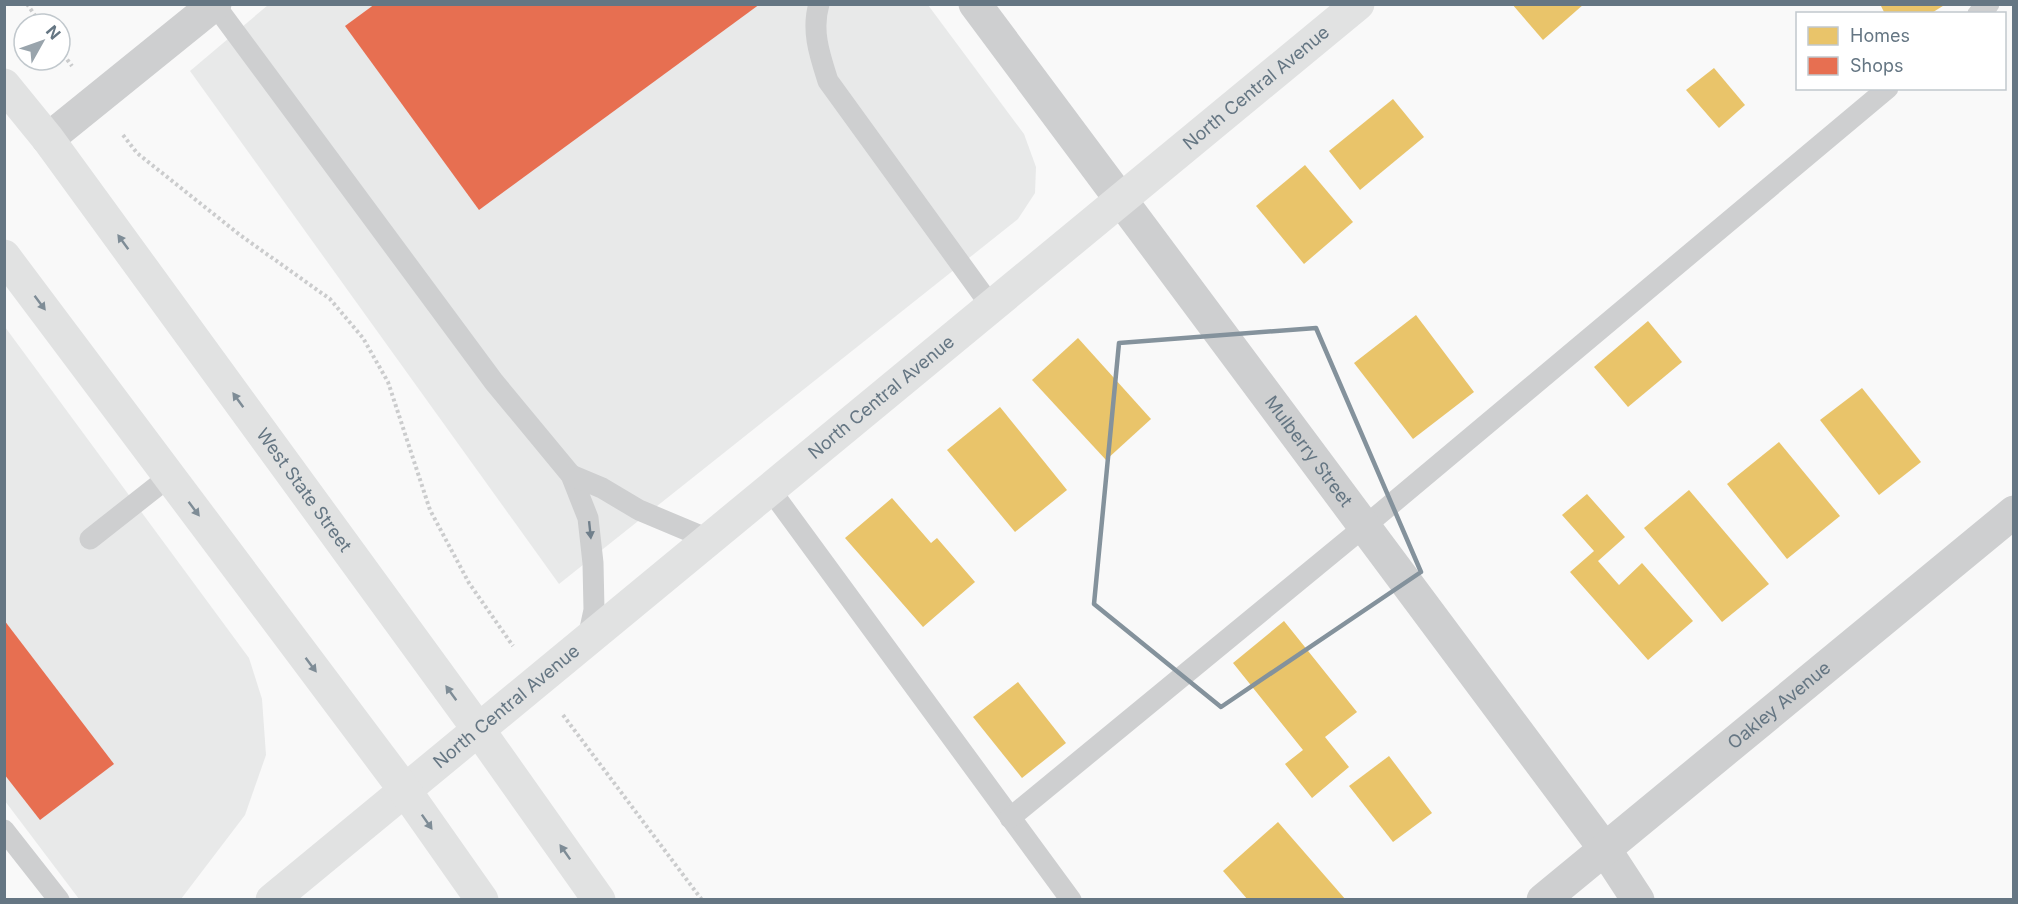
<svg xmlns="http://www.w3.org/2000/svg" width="2018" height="904" font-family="Inter,sans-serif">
	<rect width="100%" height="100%" fill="#f9f9f9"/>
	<g fill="#e8e9e9">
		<polygon points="268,5 928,5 1024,134 1036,167 1035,193 1018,219 559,584 190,71"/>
		<polygon points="5,327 249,658 262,699 266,755 245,815 181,899 79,899 5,801"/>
	</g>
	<g fill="#e9c46a">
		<polygon points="1512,4 1584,4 1543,40"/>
		<polygon points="1880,4 1946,4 1930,14 1885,14"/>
		<polygon points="1714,68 1745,105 1719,128 1686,90"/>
		<polygon points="1393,99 1424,137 1360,190 1329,151"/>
		<polygon points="1305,165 1353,222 1304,264 1256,206"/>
		<polygon points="1416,315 1474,392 1413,439 1354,363"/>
		<polygon points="1648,321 1682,362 1628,407 1594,367"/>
		<polygon points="1078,338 1151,419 1106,460 1032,380"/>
		<polygon points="1862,388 1921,462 1879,495 1820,420"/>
		<polygon points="1000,407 1067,490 1015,532 947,450"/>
		<polygon points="1779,442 1840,516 1787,559 1727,484"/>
		<polygon points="1689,490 1769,584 1722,622 1644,528"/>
		<polygon points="1587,494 1625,537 1598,561 1619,585 1642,563 1693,621 1648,660 1570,572 1594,551 1562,515"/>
		<polygon points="892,498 931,543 937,538 975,582 923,627 845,538"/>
		<polygon points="1284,621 1357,712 1325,737 1349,767 1312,798 1285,764 1303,750 1233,663"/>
		<polygon points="1018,682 1066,743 1022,778 973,717"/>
		<polygon points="1389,756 1432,813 1393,842 1349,786"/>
		<polygon points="1278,822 1346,900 1248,900 1223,871"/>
	</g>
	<g fill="#e76f51">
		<polygon points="375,4 760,4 479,210 345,26"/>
		<polygon points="4,620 114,764 40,820 4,774"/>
	</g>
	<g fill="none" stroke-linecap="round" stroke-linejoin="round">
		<g stroke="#cbcccd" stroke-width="4" stroke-dasharray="3 3" stroke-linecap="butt">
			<polyline points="27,4 41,24"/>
			<polyline points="60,50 72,66"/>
			<polyline points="123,135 137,153 240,235 330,299 363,338 388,382 430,510 469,583 513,646"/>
			<polyline points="563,715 702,900"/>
		</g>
		<g stroke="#cecfd0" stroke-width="21">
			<path d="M819,4c-8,27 1,52 9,77l163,225"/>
			<polyline points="215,5 494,382 571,475 588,518 593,563 594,610 588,638"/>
			<polyline points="1978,14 1989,4"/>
			<polyline points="571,475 602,488 639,510 708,539"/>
			<polyline points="769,488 1071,900"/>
			<polyline points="90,539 170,476"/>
			<polyline points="1010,818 1364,527 1888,88"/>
			<polyline points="4,830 59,900"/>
		</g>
		<g stroke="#cecfd0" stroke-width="33">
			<path id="s1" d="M975,4l629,844 34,52"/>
			<polyline points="48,139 215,4"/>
			<path id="s2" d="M1543,900l471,-388"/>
		</g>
		<path stroke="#e1e2e2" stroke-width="33" id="s3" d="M272,900l1086,-896"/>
		<g stroke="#e1e2e2" stroke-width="33">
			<path id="s4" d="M4,85l44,54 430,590 121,171"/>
			<polyline points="4,256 404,789 482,900"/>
		</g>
	</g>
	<defs><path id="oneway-solid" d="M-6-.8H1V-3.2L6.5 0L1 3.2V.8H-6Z" transform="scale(1.5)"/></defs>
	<g fill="#7e8c96">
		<use href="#oneway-solid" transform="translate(123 242) rotate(-126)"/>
		<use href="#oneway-solid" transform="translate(40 303) rotate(53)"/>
		<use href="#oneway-solid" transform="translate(238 400) rotate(-126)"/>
		<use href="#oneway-solid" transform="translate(194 509) rotate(53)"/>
		<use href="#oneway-solid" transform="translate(311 665) rotate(53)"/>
		<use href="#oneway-solid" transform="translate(451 693) rotate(-126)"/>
		<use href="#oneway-solid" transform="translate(427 822) rotate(55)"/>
		<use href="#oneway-solid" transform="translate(565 852) rotate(-125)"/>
	</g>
	<use fill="#707f8b" href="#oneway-solid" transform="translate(590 530) rotate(84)"/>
	<path fill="none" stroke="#84929c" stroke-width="4.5" stroke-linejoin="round" d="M1316,328l105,244 -200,135 -127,-103 25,-261z"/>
	<g text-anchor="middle" stroke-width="6" stroke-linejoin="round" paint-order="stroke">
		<g font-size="18" fill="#657683" stroke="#fff">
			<text dy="6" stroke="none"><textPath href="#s3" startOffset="1276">North Central Avenue</textPath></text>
			<text dy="6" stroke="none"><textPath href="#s3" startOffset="790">North Central Avenue</textPath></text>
			<text dy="6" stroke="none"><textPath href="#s1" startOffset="558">Mulberry Street</textPath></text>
			<text dy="6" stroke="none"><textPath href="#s4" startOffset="504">West State Street</textPath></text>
			<text dy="6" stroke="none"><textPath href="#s2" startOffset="306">Oakley Avenue</textPath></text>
			<text dy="6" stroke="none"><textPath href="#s3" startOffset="304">North Central Avenue</textPath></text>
		</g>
	</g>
	<rect width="2018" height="904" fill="none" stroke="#657683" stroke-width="12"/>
	<rect x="1796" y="12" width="210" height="78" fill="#ffffff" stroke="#c1c8cd" stroke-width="1.5"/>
	<rect x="1808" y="27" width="30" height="18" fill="#e9c46a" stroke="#c1c8cd" stroke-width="1.5"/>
	<text x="1850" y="42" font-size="18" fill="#657683">Homes</text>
	<rect x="1808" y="57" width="30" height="18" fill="#e76f51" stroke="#c1c8cd" stroke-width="1.5"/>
	<text x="1850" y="72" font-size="18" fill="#657683">Shops</text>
	<g transform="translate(42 42) rotate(50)"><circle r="28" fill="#ffffff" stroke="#c1c8cd" stroke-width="1.5"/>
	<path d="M0-4.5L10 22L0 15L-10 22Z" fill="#99a4ac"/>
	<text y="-9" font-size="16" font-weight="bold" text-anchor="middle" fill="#657683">N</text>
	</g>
</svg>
